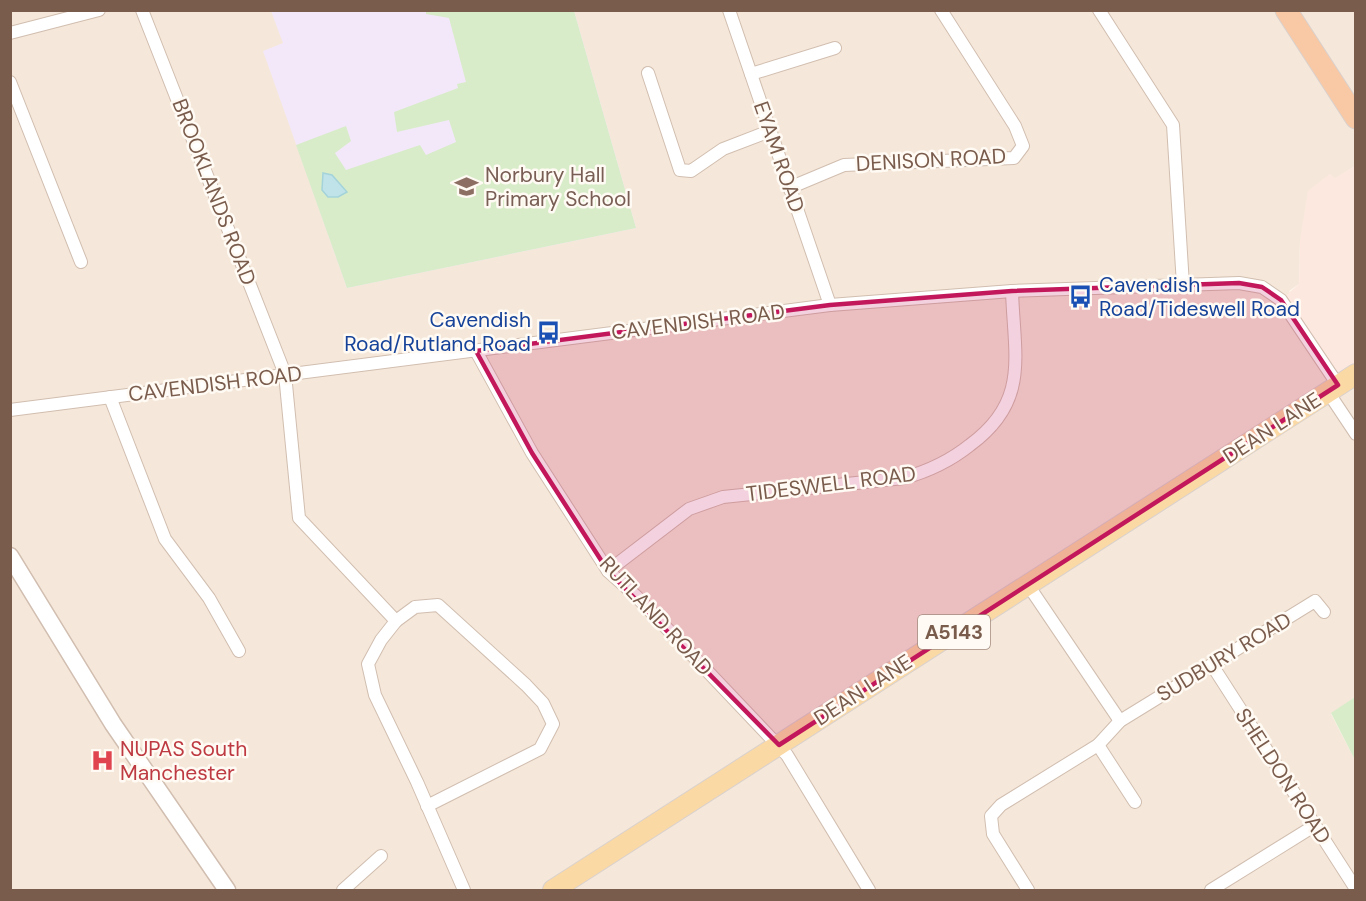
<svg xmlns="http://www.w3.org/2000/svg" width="1366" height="901" font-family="'DM Sans',sans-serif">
	<rect width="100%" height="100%" fill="#fdf6ec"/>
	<polygon fill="#f5e8da" points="10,11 1355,11 1355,166 1335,179 1300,241 1299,284 1289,291 1355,374 1355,697 1331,714 1355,760 1355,890 11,890"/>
	<polygon fill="#fde8e0" points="1355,166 1355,374 1338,385 1281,300 1299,284 1300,241 1308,191 1330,174 1335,178"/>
	<polygon fill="#f3e8fa" points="271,11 574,11 636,228 347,288 263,51 283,43"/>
	<g fill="#d8ecc9">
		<polygon points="426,11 574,11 636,228 347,288 296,145 346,126 351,141 335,153 346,170 420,145 426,155 456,142 449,120 397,132 394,112 458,88 457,84 466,82 449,18 426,14"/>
		<polygon points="1355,697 1355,760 1331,713"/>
	</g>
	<polygon fill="#bfe3e8" stroke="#a5d3da" stroke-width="1.5" points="323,173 332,175 347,192 338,197 328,197 322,190"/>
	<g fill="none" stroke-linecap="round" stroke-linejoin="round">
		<defs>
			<g id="minor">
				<polyline points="142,10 285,374 299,518 396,621 381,640 368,664 375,695 417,782 464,890"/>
				<polyline points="729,10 830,305"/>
				<polyline points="1099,10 1173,125 1183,285"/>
				<polyline points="10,33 99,10"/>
				<polyline points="648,73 680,170 691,171 723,149 770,131"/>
				<polyline points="751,74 835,48"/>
				<polyline points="10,82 81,262"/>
				<polyline points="789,188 844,165 1014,158 1023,146 1015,126 941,10"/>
				<polyline points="476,351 532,453 608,571 637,597 787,755 869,890"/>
				<polyline points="1328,392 1356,434"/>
				<polyline points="110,397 165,539 209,598 239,651"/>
				<polyline points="10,410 830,305 1012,291 1239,283 1262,287 1281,300 1338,385"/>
				<path d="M608,571l81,-62 34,-12 181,-19c25,-7 46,-17 66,-33 60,-44 44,-89 42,-154"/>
				<polyline points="1028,585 1120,721"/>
				<polyline points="396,621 415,607 438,605 526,685 543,703 553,724 540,749 427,806"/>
				<polyline points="1212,665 1354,886"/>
				<polyline points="1098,745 1135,802"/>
				<polyline points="343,890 381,856"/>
				<polyline points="1028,890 993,834 991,816 1001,805 1098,745 1120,721 1315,601 1324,612"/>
				<polyline points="1211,890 1314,826"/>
			</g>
			<polyline id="tertiary" points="10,556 113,724 227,890"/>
			<polyline id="primary" points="553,890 1356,374"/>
			<polyline id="trunk" points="1286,10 1356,118"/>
		</defs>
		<use href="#minor" stroke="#d1beb0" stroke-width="14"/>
		<use href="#tertiary" stroke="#d1beb0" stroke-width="19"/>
		<use href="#primary" stroke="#dad1cd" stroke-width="22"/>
		<use href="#trunk" stroke="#dad1cd" stroke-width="23"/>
		<use href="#minor" stroke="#fff" stroke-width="12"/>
		<use href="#tertiary" stroke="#fff" stroke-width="16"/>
		<use href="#primary" stroke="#fbd9a5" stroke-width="20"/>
		<use href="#trunk" stroke="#f9c8a4" stroke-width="21"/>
	</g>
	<path fill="#c2185b" fill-opacity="0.2" stroke="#c2185b" stroke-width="4.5" stroke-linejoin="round" d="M1239,283l23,4 19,13 57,85 -559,360 -171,-174 -76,-118 -56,-102 354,-46 182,-14z"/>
	<defs>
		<symbol id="school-bare" viewBox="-9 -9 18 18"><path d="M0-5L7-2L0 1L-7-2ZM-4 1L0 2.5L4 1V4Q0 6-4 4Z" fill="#8d6e63" stroke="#fffaf3" stroke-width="2.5" paint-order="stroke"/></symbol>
		<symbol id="bus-bare" viewBox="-9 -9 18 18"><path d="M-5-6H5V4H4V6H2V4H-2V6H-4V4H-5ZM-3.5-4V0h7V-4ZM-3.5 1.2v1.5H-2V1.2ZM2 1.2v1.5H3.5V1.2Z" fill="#1a4fb4" stroke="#fffaf3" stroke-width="2.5" paint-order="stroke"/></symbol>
		<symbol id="hospital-bare" viewBox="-9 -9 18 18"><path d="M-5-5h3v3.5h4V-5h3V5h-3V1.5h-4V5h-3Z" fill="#e0444e" stroke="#fffaf3" stroke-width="2.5" paint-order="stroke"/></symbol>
	</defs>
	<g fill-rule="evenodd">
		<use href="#school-bare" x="450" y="170" width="33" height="33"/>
		<use href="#bus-bare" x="1064" y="280" width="33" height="33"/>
		<use href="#bus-bare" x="532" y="316" width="33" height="33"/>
		<use href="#hospital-bare" x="86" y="744" width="33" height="33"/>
	</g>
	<g text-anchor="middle" stroke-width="5" stroke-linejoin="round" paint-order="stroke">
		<rect fill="#fffaf3" stroke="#a28b7f" stroke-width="1.5" x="918" y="615" width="72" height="34" rx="4.5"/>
		<g font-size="20" font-weight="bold" fill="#7a5c4d">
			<text x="954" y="639">A5143</text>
		</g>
		<g font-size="21" fill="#7a5c4d" stroke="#fffaf3">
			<text transform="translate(779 157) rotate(71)" y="7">EYAM ROAD</text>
			<text transform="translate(931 160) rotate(-3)" y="7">DENISON ROAD</text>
			<text transform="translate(214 192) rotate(69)" y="7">BROOKLANDS ROAD</text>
			<text transform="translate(698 322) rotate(-7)" y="7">CAVENDISH ROAD</text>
			<text transform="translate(215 384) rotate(-7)" y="7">CAVENDISH ROAD</text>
			<text transform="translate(1272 428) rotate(-33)" y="7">DEAN LANE</text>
			<text transform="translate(831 484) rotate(-7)" y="7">TIDESWELL ROAD</text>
			<text transform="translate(656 616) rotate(47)" y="7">RUTLAND ROAD</text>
			<text transform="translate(1224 657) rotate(-31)" y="7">SUDBURY ROAD</text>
			<text transform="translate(863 690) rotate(-33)" y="7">DEAN LANE</text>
			<text transform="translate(1283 776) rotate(57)" y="7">SHELDON ROAD</text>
		</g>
		<g font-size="21" fill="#785e54" stroke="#fffaf3" text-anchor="start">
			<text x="485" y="182">Norbury Hall<tspan x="485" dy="24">Primary School</tspan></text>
		</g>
		<g font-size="21" fill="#164399" stroke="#fffaf3" text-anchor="start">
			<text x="1099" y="292">Cavendish<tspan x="1099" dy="24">Road/Tideswell Road</tspan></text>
			<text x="531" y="327" text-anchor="end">Cavendish<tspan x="531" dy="24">Road/Rutland Road</tspan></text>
		</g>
		<g font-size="21" fill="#be3a42" stroke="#fffaf3" text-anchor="start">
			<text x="120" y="756">NUPAS South<tspan x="120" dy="24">Manchester</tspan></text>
		</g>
	</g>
	<rect width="1366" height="901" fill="none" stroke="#7a5c4d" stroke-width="24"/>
</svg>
